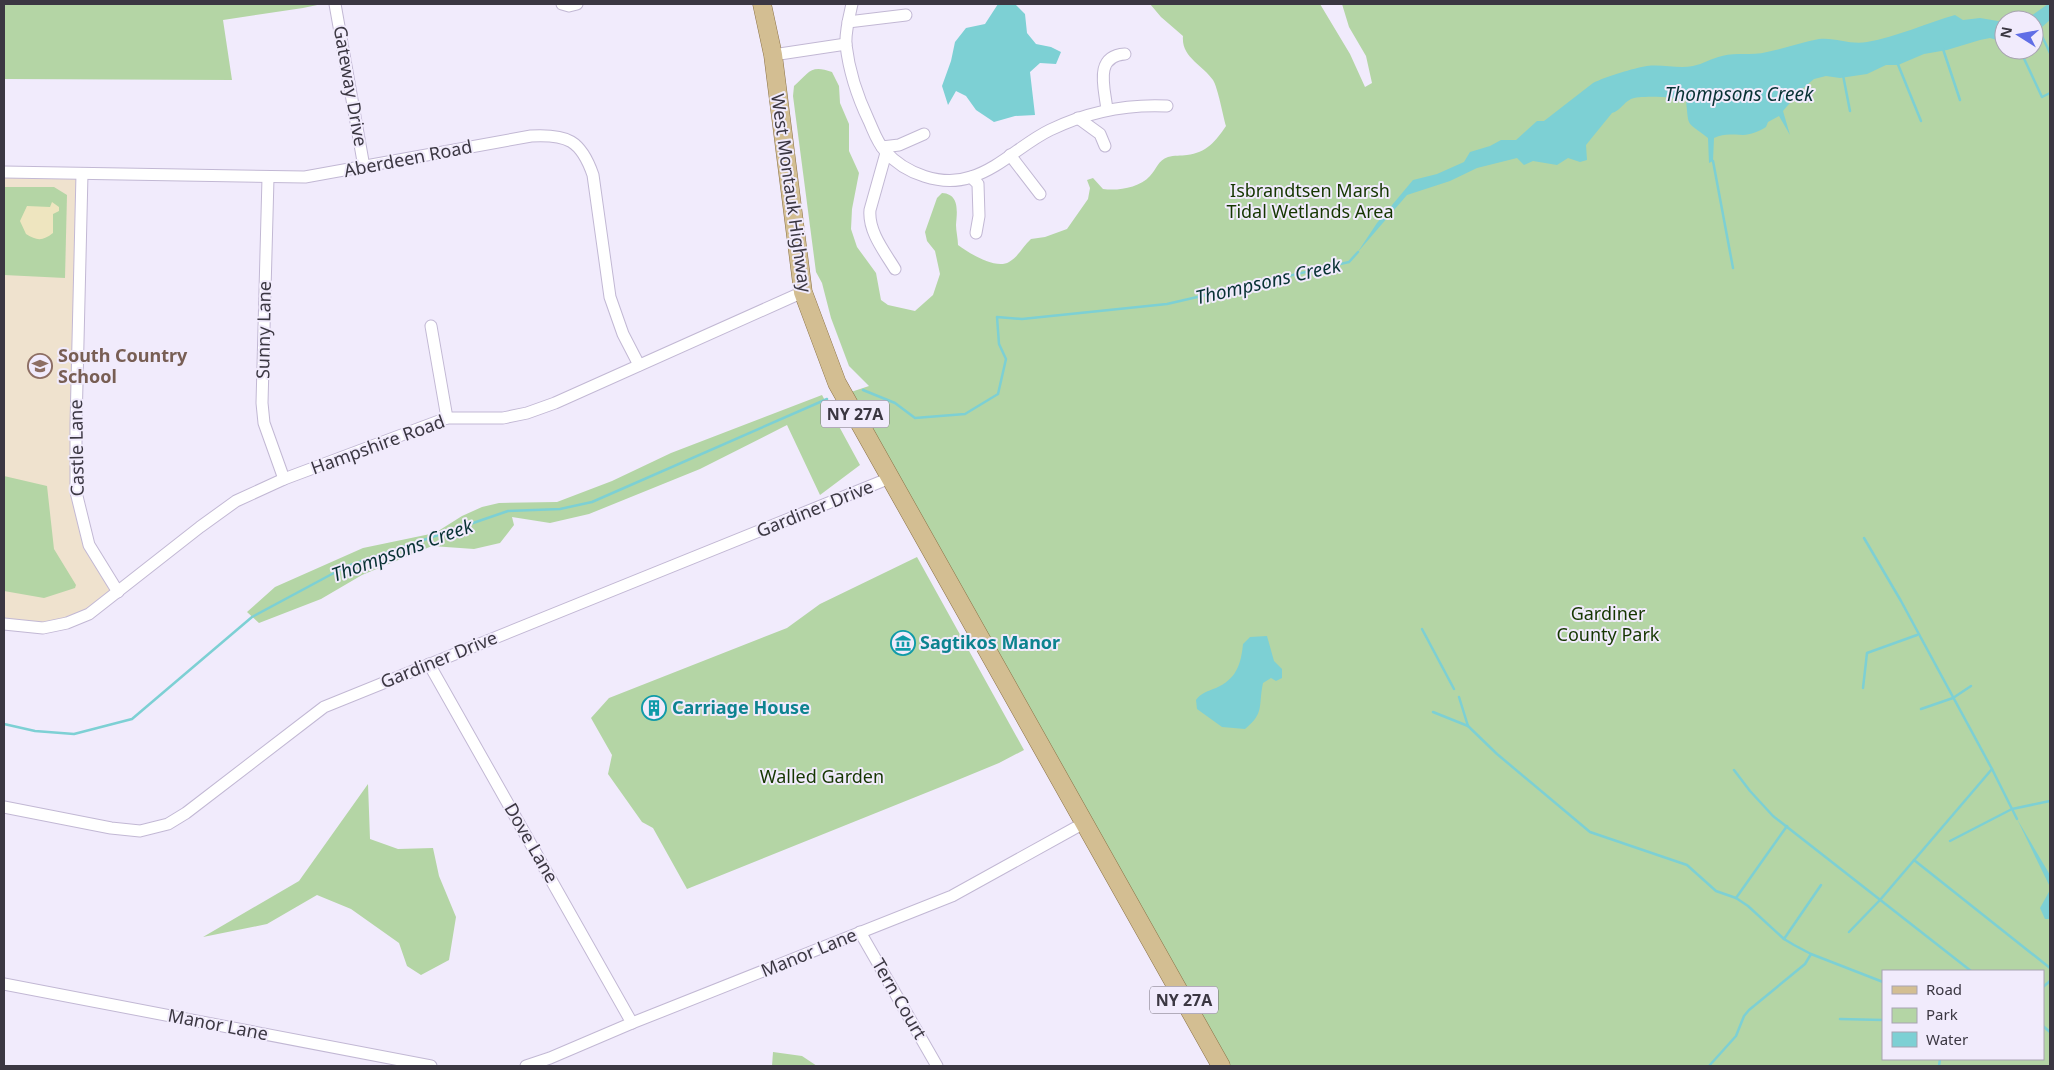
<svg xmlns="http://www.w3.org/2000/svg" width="2054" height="1070" font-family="'Noto Sans',sans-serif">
	<rect width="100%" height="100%" fill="#f1ebfc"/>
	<polygon fill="#efe2ce" points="4,172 82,174 76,492 89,545 118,592 67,623 4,624"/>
	<g fill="#b4d5a5" fill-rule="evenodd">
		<polygon points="4,4 322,4 303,8 223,20 232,80 4,79"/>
		<path d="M1150,4h170l30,50 15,33 7,-4 -6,-27 -17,-29 -7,-23h708v1062h-829l-379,-671 27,-9 -20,-20 -18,-48 -9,-35 -6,-11 -23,-176 1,-10c15,-13 16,-22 38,-14l7,14 1,17 9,21v27l10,22 -7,36 -1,20 6,18 19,26 5,27 7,5 27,6 18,-16 7,-21 -5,-23 -8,-10 -2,-9 12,-34 5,-5c18,1 15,19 14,32 0,6 2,14 2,20 11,8 38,25 51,17 10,-6 14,-16 22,-23l14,-2 22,-8 21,-30 2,-11 -3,-8 6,-2 10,11c15,2 36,-1 47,-13 6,-6 8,-16 18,-19 6,-2 13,-1 19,-2 19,-2 29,-14 39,-29 -3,-10 -8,-38 -13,-46 -10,-15 -32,-23 -30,-44l-22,-19zM2004,20h30v30h-30zM1883,971h160v88h-160z"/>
		<polygon points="4,187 54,187 67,195 65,278 4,275"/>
		<polygon points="822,395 860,465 820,495 787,425 700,469 589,514 550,523 512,517 514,525 500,543 474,549 432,546 362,575 321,599 259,623 247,612 275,587 363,548 435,533 462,516 482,507 499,503 557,502 612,481 671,453"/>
		<polygon points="4,476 47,486 54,549 76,585 75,588 44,598 4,591"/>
		<polygon points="917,557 1024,750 999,763 948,784 687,889 653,828 642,822 608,774 612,755 591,718 609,698 787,628 820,604"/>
		<polygon points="368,784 370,839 398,849 433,848 439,876 456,917 449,960 421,975 407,966 399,943 351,909 317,895 267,924 203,937 299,881"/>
		<polygon points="773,1052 802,1056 817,1066 772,1066"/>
	</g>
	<path fill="#eee5bf" d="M52,202l7,5v4l-6,3v19c-10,8 -16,8 -27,1l-6,-13 7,-15 23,1z"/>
	<g fill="#7dd0d4">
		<polygon points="998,4 1015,4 1025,14 1027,33 1036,44 1051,47 1061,52 1056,64 1040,63 1030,72 1035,115 1015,116 994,122 976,110 966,96 956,91 948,105 942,86 951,61 955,42 966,28 985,24"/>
		<polygon points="2048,4 2050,4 2050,20 2034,34 2034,20 2025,20"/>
		<path d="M1955,15l8,5 17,-2 24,4v20l-14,-4 -10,2 -33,10 -23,4 -26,11h-12l-19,9 -27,4 -14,-2 -12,3 -13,11 -18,21 7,24 -11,-19 -11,6 -2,5c-6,4 -16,8 -23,8 -12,0 -18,-2 -29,3l-1,23 -4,2 -1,-25c-22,-18 -19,-8 -22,-38 -8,-3 -47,-5 -55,-1 -8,4 -11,12 -19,14l-26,32 1,15 -7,2 -12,-4 -11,7 -24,-4 -9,4 -7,-7 -40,10 -27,13 -43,14 -50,58 20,-30 36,-43 24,-6 27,-12 6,-10 20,-6 11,-6h15l21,-19h7l49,-38c12,-6 41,-15 54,-17 16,-2 31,3 46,0 10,-2 19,-8 29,-10 15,-4 29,0 45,-4 17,-3 34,-10 52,-13 16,-2 31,6 48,3 30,-5 59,-19 88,-27z"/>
		<path d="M1267,636l7,25 8,8v9l-6,3 -5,-3 -8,5c-5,23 2,30 -18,46l-23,-2 -25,-18 -1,-9c5,-7 12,-9 20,-12 20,-9 25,-23 27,-44l7,-7z"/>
		<polygon points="2017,819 2050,875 2050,887"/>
		<polygon points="2050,890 2050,919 2045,919 2040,908"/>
	</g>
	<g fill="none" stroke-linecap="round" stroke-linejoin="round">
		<g stroke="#7dd0d4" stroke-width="2.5">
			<polyline points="2039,30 2050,53"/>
			<polyline points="1943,49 1960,100"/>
			<polyline points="2020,50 2042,97 2050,93"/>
			<polyline points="1897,62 1921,121"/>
			<polyline points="1843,75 1850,111"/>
			<polyline points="1713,161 1733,268"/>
			<polyline points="863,390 895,403 915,418 965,414 998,394 1006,359 999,344 997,317 1022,319 1167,304 1349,262 1358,252"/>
			<polyline points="1864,538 1901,601 1992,769 2017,819"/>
			<polyline points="1422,629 1454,689"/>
			<polyline points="1863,688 1867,653 1917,635"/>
			<polyline points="1459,697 1468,726 1497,754 1590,832 1687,865 1716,891 1736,898 1748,906 1784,939 1794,945 1811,954 1883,982"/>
			<polyline points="1921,709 1953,698 1971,686"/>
			<polyline points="1433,712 1468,726"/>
			<polyline points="4,724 35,731 74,734 132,719 252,617 345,567 508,511 560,509 592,502 827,399"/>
			<polyline points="1734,770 1750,791 1773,816 1971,971"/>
			<polyline points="1950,841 2012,809 2050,801"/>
			<polyline points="1914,860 2050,968"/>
			<polyline points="1736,898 1787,826"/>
			<polyline points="1849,932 1880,900 1992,769"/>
			<polyline points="1784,939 1821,885"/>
			<polyline points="2043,987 2050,981"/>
			<polyline points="1840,1019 1883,1020"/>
			<polyline points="2043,1026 2050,1032"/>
			<polyline points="1709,1066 1736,1036 1744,1016 1749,1010 1805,964 1811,954"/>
			<polyline points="1939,1066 1940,1059"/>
		</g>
		<defs>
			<g id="street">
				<polyline points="335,4 364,167"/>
				<polyline points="562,4 569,6 577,4"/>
				<path d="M852,4c-3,13 -7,28 -6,41 3,26 12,53 23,76 5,11 8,21 16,30 20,23 57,36 86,26 29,-9 52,-34 79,-47 37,-18 76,-26 117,-24"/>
				<polyline points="848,22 906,15"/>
				<polyline points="773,55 846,44"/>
				<path d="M1107,110c-2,-21 -14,-54 18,-56"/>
				<polyline points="1078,118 1100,134 1105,146"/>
				<polyline points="882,147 899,145 924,134"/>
				<path d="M886,153l-16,57c-2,21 14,41 25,59"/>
				<polyline points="1010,155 1040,194"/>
				<path d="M4,172l301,5 226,-41c36,-2 50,4 62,39l17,122 13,37 16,31"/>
				<polyline points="82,174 76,425 76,492 89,545 118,592"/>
				<polyline points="971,177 978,184 979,216 976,233"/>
				<polyline points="268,178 262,403 264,423 284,479"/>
				<polyline points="431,326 447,418"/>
				<polyline points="4,624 43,628 67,623 89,614 200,527 236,501 284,479 447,418 503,418 527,413 555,403 803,292"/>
				<polyline points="429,664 632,1023"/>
				<polyline points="4,807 111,828 140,831 168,824 186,813 324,707 890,478"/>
				<polyline points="860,932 937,1066"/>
				<polyline points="4,984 431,1066"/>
				<polyline points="526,1066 550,1058 632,1023 952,896 1084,823"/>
			</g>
			<polyline id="primary" points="762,4 773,55 803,292 837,383 1221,1066"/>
		</defs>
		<use href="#street" stroke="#c2b8d4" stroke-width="13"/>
		<use href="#primary" stroke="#8b7247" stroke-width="19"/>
		<use href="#street" stroke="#fff" stroke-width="11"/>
		<use href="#primary" stroke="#d3be92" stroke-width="18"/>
	</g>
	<defs>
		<symbol id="school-ring" viewBox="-11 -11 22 22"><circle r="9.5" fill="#f1ebfc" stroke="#8d6e63" stroke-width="1.5"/><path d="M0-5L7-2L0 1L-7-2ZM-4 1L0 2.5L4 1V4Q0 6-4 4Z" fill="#8d6e63"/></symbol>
		<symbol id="museum-ring" viewBox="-11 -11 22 22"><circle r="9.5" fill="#f1ebfc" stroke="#0f9aa8" stroke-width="1.5"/><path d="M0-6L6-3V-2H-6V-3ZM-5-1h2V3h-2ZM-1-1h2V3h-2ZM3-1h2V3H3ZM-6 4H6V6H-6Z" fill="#0f9aa8"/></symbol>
		<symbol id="building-ring" viewBox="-11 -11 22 22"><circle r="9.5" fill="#f1ebfc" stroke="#0f9aa8" stroke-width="1.5"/><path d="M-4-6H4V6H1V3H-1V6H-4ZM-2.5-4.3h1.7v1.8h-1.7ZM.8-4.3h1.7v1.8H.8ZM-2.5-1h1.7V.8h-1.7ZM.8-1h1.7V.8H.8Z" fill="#0f9aa8"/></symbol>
	</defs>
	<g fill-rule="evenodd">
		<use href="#school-ring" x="26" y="352" width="28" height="28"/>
		<use href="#museum-ring" x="889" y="629" width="28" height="28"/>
		<use href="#building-ring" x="640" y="694" width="28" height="28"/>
	</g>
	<g text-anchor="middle" stroke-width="4" stroke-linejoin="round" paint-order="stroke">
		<g fill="#f1ebfc" stroke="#726d7a" stroke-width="1">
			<rect x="821" y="400.5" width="68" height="27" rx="4"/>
			<rect x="1150" y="986.5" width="68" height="27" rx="4"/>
		</g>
		<g font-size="16" font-weight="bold" fill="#3b3742">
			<text x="855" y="420">NY 27A</text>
			<text x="1184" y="1006">NY 27A</text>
		</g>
		<g font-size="18" fill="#3b3742" stroke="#f1ebfc">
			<text transform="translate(350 86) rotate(80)" y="6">Gateway Drive</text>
			<text transform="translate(408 159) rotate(-11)" y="6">Aberdeen Road</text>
			<text transform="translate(791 193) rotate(82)" y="6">West Montauk Highway</text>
			<text transform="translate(264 330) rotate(-89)" y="6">Sunny Lane</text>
			<text transform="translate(378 445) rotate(-20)" y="6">Hampshire Road</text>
			<text transform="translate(77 448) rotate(-91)" y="6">Castle Lane</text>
			<text transform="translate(815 509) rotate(-22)" y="6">Gardiner Drive</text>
			<text transform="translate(439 660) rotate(-22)" y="6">Gardiner Drive</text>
			<text transform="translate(531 843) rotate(60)" y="6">Dove Lane</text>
			<text transform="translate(809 953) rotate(-22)" y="6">Manor Lane</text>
			<text transform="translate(899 999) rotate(60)" y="6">Tern Court</text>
			<text transform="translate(218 1025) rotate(11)" y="6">Manor Lane</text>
		</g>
		<g font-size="18" fill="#153600" stroke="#f1ebfc">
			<text x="1310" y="197">Isbrandtsen Marsh<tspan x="1310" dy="21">Tidal Wetlands Area</tspan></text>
			<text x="1608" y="620">Gardiner<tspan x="1608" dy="21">County Park</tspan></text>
			<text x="822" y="783">Walled Garden</text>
		</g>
		<g font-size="18" font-weight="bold" fill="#785e54" stroke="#f1ebfc" text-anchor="start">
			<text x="58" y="362">South Country<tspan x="58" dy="21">School</tspan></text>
		</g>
		<g font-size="18" font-weight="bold" fill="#0d838f" stroke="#f1ebfc" text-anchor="start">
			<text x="920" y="649">Sagtikos Manor</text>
			<text x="672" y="714">Carriage House</text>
		</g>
		<g font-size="19" font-style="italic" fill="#083234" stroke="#f1ebfc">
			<text x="1739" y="101">Thompsons Creek</text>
			<text transform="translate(1268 281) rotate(-13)" y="7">Thompsons Creek</text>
			<text transform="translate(402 550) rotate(-20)" y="7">Thompsons Creek</text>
		</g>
	</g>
	<rect width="2054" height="1070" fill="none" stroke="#3b3742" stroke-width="10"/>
	<rect x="1882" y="970" width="162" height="90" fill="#f1ebfc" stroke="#a8a3b2"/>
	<rect x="1892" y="986" width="25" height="8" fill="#d3be92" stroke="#a8a3b2"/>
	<text x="1926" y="995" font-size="15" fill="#3b3742">Road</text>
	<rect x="1892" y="1008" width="25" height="15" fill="#b4d5a5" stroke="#a8a3b2"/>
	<text x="1926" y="1020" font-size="15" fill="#3b3742">Park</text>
	<rect x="1892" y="1032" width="25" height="15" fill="#7dd0d4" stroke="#a8a3b2"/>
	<text x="1926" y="1045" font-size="15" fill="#3b3742">Water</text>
	<g transform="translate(2019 35) rotate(281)"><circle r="24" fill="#f1ebfc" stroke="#a8a3b2"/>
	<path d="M0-4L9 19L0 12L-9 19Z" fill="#606ee6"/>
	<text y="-8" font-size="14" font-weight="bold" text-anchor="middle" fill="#3b3742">N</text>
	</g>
</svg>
